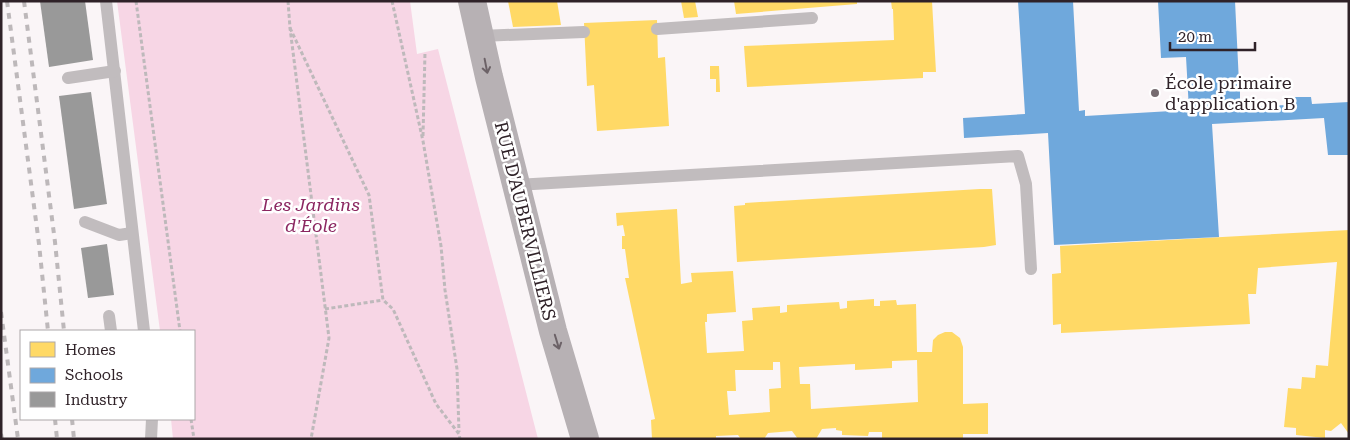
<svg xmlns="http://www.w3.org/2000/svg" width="1350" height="440" font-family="'Roboto Serif',serif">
	<rect width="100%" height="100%" fill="#faf5f7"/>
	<polygon fill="#f7d6e5" points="117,1 410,1 417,54 438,49 538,439 173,439 171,419 194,419 194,331 160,331"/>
	<g fill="#ffd966" fill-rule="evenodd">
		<polygon points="508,1 557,1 561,25 513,27"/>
		<polygon points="681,1 695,1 698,17 684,18"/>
		<polygon points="734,1 857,1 857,4 736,14"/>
		<polygon points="891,1 932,1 936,72 923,72 923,78 747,87 744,46 894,40 893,9 892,9"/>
		<polygon points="657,20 658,58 665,57 669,126 597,131 594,85 587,86 584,23"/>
		<polygon points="710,66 719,66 720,92 716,92 716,79 710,79"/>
		<polygon points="980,189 992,189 996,245 984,247 737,262 734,206 745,205 745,203"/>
		<path d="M677,209l4,75 11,-2 -1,-9 42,-2 3,41 -29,2v8h-2l2,31 37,-2 -2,-30 11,-1 -1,-12 28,-2v7l7,-1v-7l52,-3 1,7 7,-1v-7l27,-2v7h6v-5l16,-1 1,5 19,-1 1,48h15l1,-12 5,-5 7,-3h7l8,6 3,9v57l25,-1v31h-25v5h-81v-7h-13l-1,4 -26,-1v-4l-6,-1v-2l-14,1 -6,10h-18l-6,-8 -24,2 -4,6h-23l-3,-4 -22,1v3h-64l-1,-19 4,-1 -30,-141h4l-4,-29h-3v-13h3l-2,-11 -6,1 -1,-13zM917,360l1,42 -107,7 -1,-25h-10l-1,-17 56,-3v6l37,-2v-7zM773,362h7l1,26 -12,1 1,23 -41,3 -2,-24h9l-1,-21h38z"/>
		<polygon points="1349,230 1349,434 1341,423 1331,431 1325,430 1325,438 1296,435 1296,428 1284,427 1288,388 1301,389 1302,377 1315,378 1316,365 1328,366 1337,262 1258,268 1256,294 1248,294 1250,324 1061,333 1061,324 1053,325 1052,274 1061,273 1060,246"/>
	</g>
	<polygon fill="#6fa8dc" points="1018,1 1073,1 1079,111 1085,110 1085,116 1189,110 1186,57 1161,58 1158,1 1235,1 1239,83 1246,82 1246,91 1240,91 1240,107 1287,105 1287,97 1311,97 1312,104 1349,102 1349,155 1328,155 1324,118 1212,124 1219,237 1054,245 1048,133 964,138 963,118 1025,114"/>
	<g fill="#999">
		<polygon points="40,1 85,1 93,60 49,67"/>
		<polygon points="91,92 107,204 74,209 59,96"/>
		<polygon points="107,244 114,295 88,298 81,248"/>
	</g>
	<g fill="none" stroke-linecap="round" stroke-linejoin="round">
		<g stroke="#beb9bb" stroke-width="3" stroke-dasharray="4 2.5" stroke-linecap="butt">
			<polyline points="136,1 180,331"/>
			<polyline points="288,1 290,28 329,338 311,439"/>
			<polyline points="392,1 423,141 441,246 445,290 457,369 459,432"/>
			<polyline points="290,28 369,195 383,300 393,309 436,404 459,434 460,439"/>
			<polyline points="423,136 425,52"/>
			<polyline points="325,309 383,300"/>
			<polyline points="191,419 194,439"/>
		</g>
		<g stroke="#c1bcbe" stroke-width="12">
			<polyline points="106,1 144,331"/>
			<polyline points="657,29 812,18"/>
			<polyline points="480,36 584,32"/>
			<polyline points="68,78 115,71"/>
			<polyline points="516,185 1018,156 1026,184 1031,269"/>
			<polyline points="85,222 119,235 132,233"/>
			<polyline points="109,316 111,331"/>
			<polyline points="151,439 152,419"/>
		</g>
		<polyline stroke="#b7b1b4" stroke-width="28" points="472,1 489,77 553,331 585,439"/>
		<g stroke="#bdb8ba" stroke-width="4" stroke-dasharray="6 6" stroke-linecap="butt">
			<polyline points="7,1 39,244 48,331"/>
			<polyline points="24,1 55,242 64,331"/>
			<polyline points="1,312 18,439"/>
			<polyline points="55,419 57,439"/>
			<polyline points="72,419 74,439"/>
			<polyline points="1,434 2,439"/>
		</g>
	</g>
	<defs><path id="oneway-shaft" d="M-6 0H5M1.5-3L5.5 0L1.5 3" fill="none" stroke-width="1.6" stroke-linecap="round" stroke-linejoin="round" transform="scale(1.25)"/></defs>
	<g stroke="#6c6267">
		<use href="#oneway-shaft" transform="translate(486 66) rotate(79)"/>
		<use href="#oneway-shaft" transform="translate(557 342) rotate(73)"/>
	</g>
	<circle fill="#766c70" stroke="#fff" stroke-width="2" cx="1155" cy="93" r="5"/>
	<g text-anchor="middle" stroke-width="5" stroke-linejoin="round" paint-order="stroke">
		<g font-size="18" fill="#2f2228" stroke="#fff" text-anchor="start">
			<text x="1165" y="89">École primaire<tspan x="1165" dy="21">d'application B</tspan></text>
		</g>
		<g font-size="18" font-style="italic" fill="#8b2761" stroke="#fff">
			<text x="311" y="211">Les Jardins<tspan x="311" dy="21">d'Éole</tspan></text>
		</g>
		<g font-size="18" fill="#2f2228" stroke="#fff">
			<text transform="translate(525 221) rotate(76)" y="6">RUE D'AUBERVILLIERS</text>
		</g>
	</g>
	<rect width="1350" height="440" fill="none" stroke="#2f2228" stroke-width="5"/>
	<rect x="20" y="330" width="175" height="90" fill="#ffffff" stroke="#aca7a9"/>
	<rect x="30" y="342" width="25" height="15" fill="#ffd966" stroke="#aca7a9"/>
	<text x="65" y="355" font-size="15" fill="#2f2228">Homes</text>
	<rect x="30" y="368" width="25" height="15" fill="#6fa8dc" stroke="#aca7a9"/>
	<text x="65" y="380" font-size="15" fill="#2f2228">Schools</text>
	<rect x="30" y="392" width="25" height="15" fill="#999999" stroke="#aca7a9"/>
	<text x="65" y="405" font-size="15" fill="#2f2228">Industry</text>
	<path d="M1170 42v8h85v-8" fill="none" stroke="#2f2228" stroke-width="2.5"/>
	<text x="1178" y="42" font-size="15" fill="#2f2228" stroke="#ffffff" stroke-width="4" paint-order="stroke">20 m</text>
</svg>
